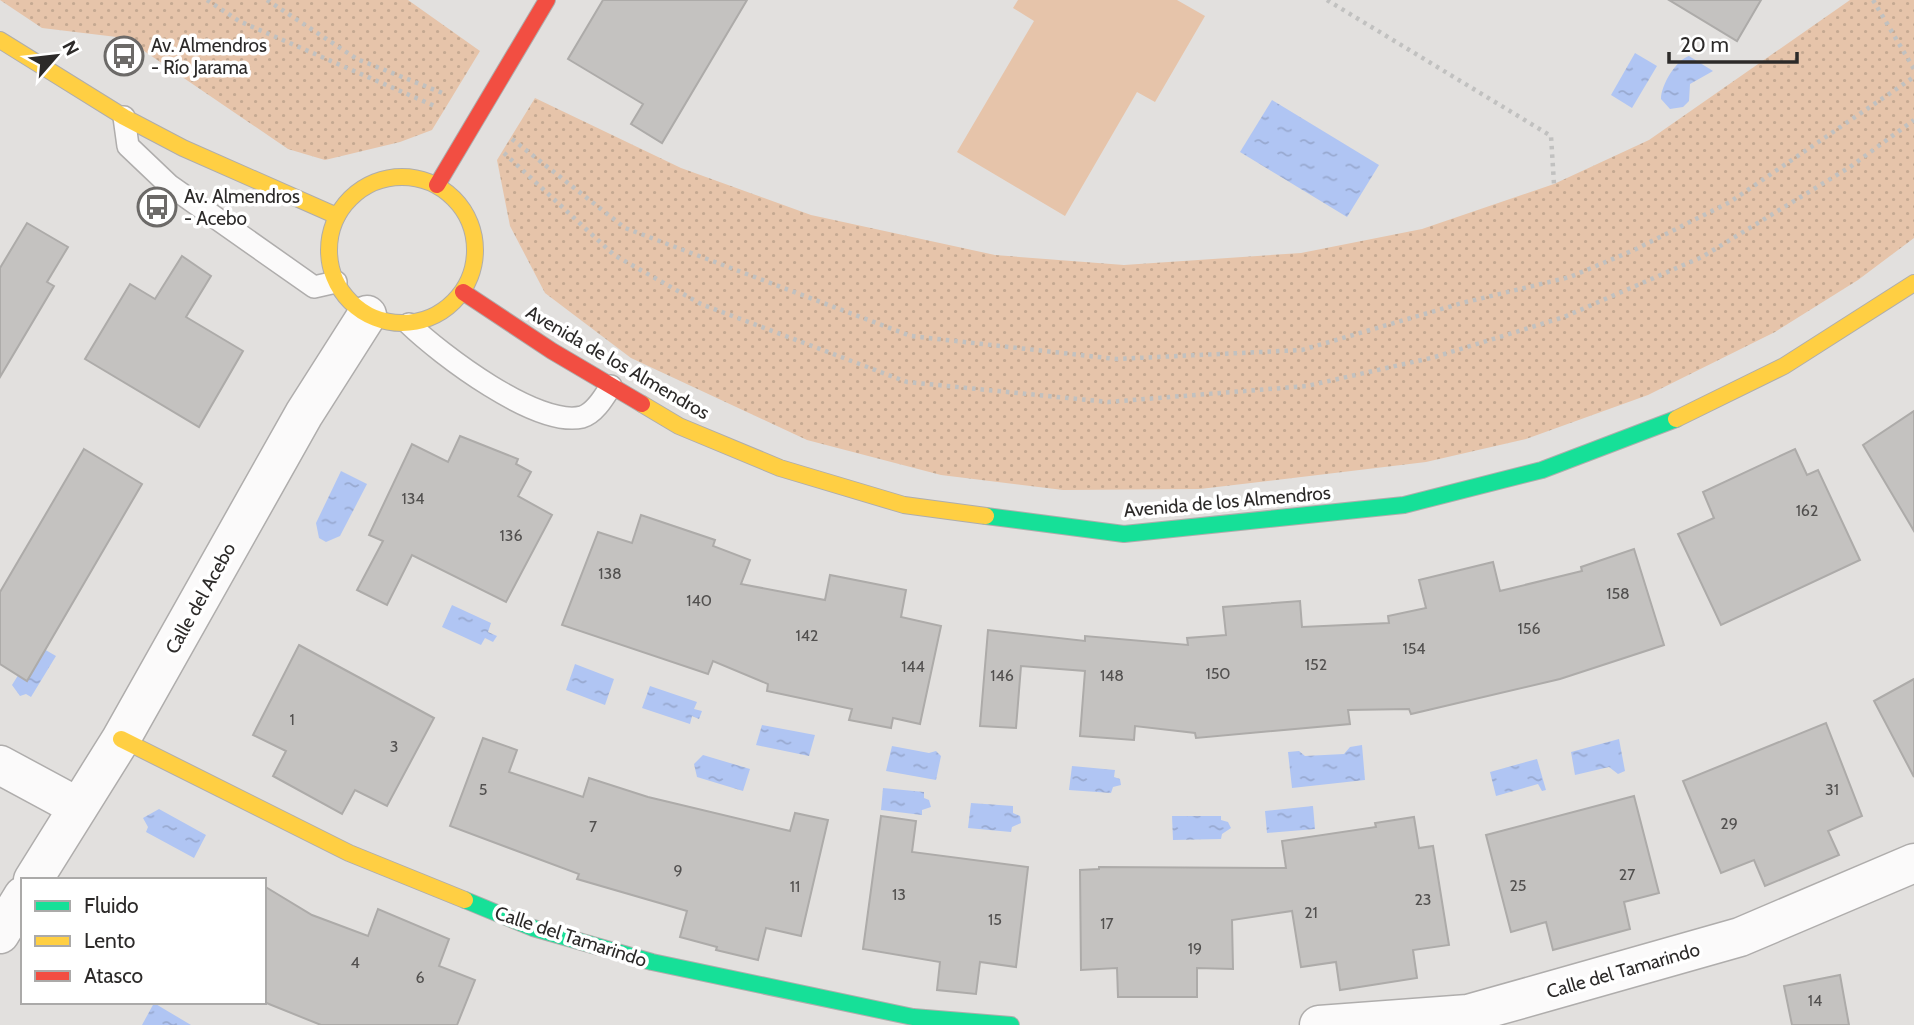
<svg xmlns="http://www.w3.org/2000/svg" width="1914" height="1025" font-family="Cabin,sans-serif">
	<defs>
		<pattern id="park-dots" width="8" height="8" patternUnits="userSpaceOnUse" patternTransform="scale(1.75)"><rect width="8" height="8" fill="#e6c4aa"/><path d="M2 2h.1M6 6h.1" fill="none" stroke="#c5a992" stroke-width="1.8" stroke-linecap="round"/></pattern>
		<pattern id="water-ripples" width="26" height="14" patternUnits="userSpaceOnUse" patternTransform="scale(1.75)"><rect width="26" height="14" fill="#b0c5f3"/><path d="M2 4q2-2 4 0t4 0M15 11q2-2 4 0t4 0" fill="none" stroke="#98a9d0"/></pattern>
	</defs>
	<rect width="100%" height="100%" fill="#e2e0de"/>
	<g fill="url(#park-dots)">
		<polygon points="0,0 408,0 480,51 432,130 400,142 325,160 288,149 125,38 42,28"/>
		<polygon points="1850,0 1914,0 1914,238 1858,280 1775,332 1648,395 1526,439 1426,462 1200,489 1063,490 941,475 807,440 631,358 545,293 510,226 497,160 535,98 681,168 811,215 995,255 1124,265 1301,253 1422,229 1554,184 1649,140"/>
	</g>
	<polygon fill="#e6c4aa" points="1018,0 1177,0 1205,16 1155,102 1137,92 1065,216 957,152 1034,21 1013,8"/>
	<g fill="url(#water-ripples)">
		<polygon points="1635,53 1657,66 1632,108 1611,95"/>
		<path d="M1689,56l24,15 -23,13 -1,17 -6,6 -13,2 -9,-10c0,-14 15,-39 28,-43z"/>
		<polygon points="1272,100 1379,165 1347,217 1240,152"/>
		<polygon points="341,471 367,484 340,536 326,542 319,538 316,523"/>
		<polygon points="452,605 491,623 488,632 497,636 493,642 485,638 481,645 442,627"/>
		<polygon points="37,645 56,656 31,697 26,694 20,696 12,685"/>
		<polygon points="575,664 614,679 605,705 566,690"/>
		<polygon points="650,686 697,702 694,709 702,711 699,719 692,716 690,724 642,708"/>
		<polygon points="762,725 815,735 809,756 756,745"/>
		<polygon points="1619,739 1625,771 1618,774 1609,767 1575,775 1571,752"/>
		<polygon points="1362,745 1365,780 1292,788 1288,752 1299,751 1305,756 1344,754 1350,747"/>
		<polygon points="892,746 929,753 936,751 941,756 936,780 886,771"/>
		<polygon points="703,755 750,769 743,791 697,777 694,764"/>
		<polygon points="1537,759 1546,790 1542,791 1538,784 1496,796 1490,772"/>
		<polygon points="1072,766 1115,770 1114,777 1120,779 1121,785 1113,787 1111,793 1069,790"/>
		<polygon points="883,788 924,792 924,798 929,800 931,807 922,810 922,815 881,810"/>
		<polygon points="971,803 1013,806 1013,813 1020,816 1021,823 1012,827 1011,832 968,828"/>
		<polygon points="1313,806 1315,829 1267,833 1265,811"/>
		<polygon points="159,809 206,835 194,858 146,832 148,827 143,818"/>
		<polygon points="1172,816 1221,816 1221,820 1228,822 1231,828 1222,834 1221,839 1173,840"/>
		<polygon points="154,1003 191,1025 142,1025"/>
	</g>
	<g fill="#c4c2c0" stroke="#adaba9" stroke-width="2">
		<polygon points="603,0 747,0 662,143 631,124 643,104 568,59"/>
		<polygon points="1669,0 1761,0 1737,41"/>
		<polygon points="27,223 68,247 47,282 54,286 0,377 0,268"/>
		<polygon points="182,256 211,276 186,317 243,351 199,427 85,359 130,284 155,299"/>
		<polygon points="1914,411 1914,531 1863,445"/>
		<polygon points="460,436 518,459 516,464 531,472 518,496 552,515 506,602 412,555 387,605 357,590 383,541 369,535 412,444 448,462"/>
		<polygon points="84,449 142,484 27,681 0,664 0,592"/>
		<polygon points="1795,449 1807,475 1818,470 1860,560 1721,625 1678,534 1714,518 1703,492"/>
		<polygon points="641,515 715,540 713,546 750,560 741,584 825,600 830,575 906,590 901,617 941,626 920,724 893,718 891,728 849,720 852,709 767,691 768,684 713,661 708,674 562,625 598,532 632,543"/>
		<polygon points="1634,549 1664,645 1560,679 1411,714 1409,709 1348,710 1350,724 1196,738 1195,733 1135,726 1134,740 1080,736 1085,671 1021,666 1016,728 980,726 988,630 1085,641 1085,636 1188,645 1187,638 1226,635 1223,607 1300,601 1302,627 1389,623 1388,616 1426,608 1419,580 1493,562 1500,591 1582,571 1581,567"/>
		<polygon points="299,645 434,718 387,806 355,790 342,814 273,776 286,751 253,735"/>
		<polygon points="1914,679 1914,777 1874,701"/>
		<polygon points="1826,723 1862,816 1828,831 1839,855 1765,886 1754,860 1721,873 1683,781"/>
		<polygon points="483,738 517,750 509,772 583,797 589,778 648,797 790,831 795,813 828,820 801,936 766,928 758,960 716,950 717,947 680,937 687,911 577,879 579,874 450,826"/>
		<polygon points="1634,796 1659,893 1624,902 1630,929 1553,950 1546,922 1511,932 1486,835"/>
		<polygon points="881,816 916,821 912,852 1028,867 1016,967 980,962 976,994 937,990 940,962 863,949"/>
		<polygon points="1414,817 1419,848 1433,846 1449,945 1413,950 1417,978 1340,990 1336,962 1301,967 1292,911 1232,920 1233,969 1197,968 1197,997 1118,997 1117,968 1081,970 1080,870 1099,869 1099,867 1286,868 1282,841 1376,827 1375,823"/>
		<polygon points="264,886 312,915 368,936 378,909 449,939 439,966 475,980 457,1025 321,1025 264,1002"/>
		<polygon points="1840,975 1849,1025 1792,1025 1784,986"/>
	</g>
	<g fill="none" stroke-linecap="round" stroke-linejoin="round">
		<defs>
			<g id="lane">
				<polyline points="124,117 128,146 169,185 314,287 336,282"/>
				<path d="M409,324c31,30 128,104 173,93 13,-4 22,-20 29,-31"/>
			</g>
			<g id="street">
				<polyline points="0,765 78,807"/>
				<polyline points="33,880 121,739 304,414 367,315"/>
				<polyline points="0,934 23,896"/>
				<polyline points="1319,1025 1468,1014 1546,992 1740,937 1914,863"/>
			</g>
			<g id="fast">
				<polyline points="986,516 1124,534 1404,505 1542,470 1676,419"/>
				<polyline points="465,900 533,928 652,962 913,1017 1011,1025"/>
			</g>
			<g id="slow">
				<polyline points="0,40 124,117 183,148 337,216"/>
				<circle cx="402" cy="250" r="73"/>
				<polyline points="642,404 679,426 780,468 904,505 986,516"/>
				<polyline points="1676,419 1784,366 1914,283"/>
				<polyline points="121,739 349,853 465,900"/>
			</g>
			<g id="jam">
				<polyline points="437,185 547,0"/>
				<polyline points="463,292 552,351 642,404"/>
			</g>
		</defs>
		<use href="#lane" stroke="#afadac" stroke-width="24"/>
		<use href="#street" stroke="#afadac" stroke-width="41"/>
		<use href="#fast" stroke="#afadac" stroke-width="18"/>
		<use href="#slow" stroke="#afadac" stroke-width="18"/>
		<use href="#jam" stroke="#afadac" stroke-width="18"/>
		<g stroke="#c1c1c0" stroke-width="4.5" stroke-dasharray="3.5 5" stroke-linecap="butt">
			<polyline points="207,0 239,21 437,107"/>
			<polyline points="267,0 357,59 445,94"/>
			<polyline points="1327,0 1551,136 1554,184"/>
			<polyline points="1873,0 1914,69"/>
			<polyline points="512,139 625,228 911,336 1116,359 1302,350 1462,303 1570,277 1634,250 1730,202 1914,77"/>
			<polyline points="504,153 614,255 701,304 907,382 1108,402 1307,386 1435,357 1564,317 1702,257 1850,167 1914,120"/>
		</g>
		<use href="#lane" stroke="#fbfafa" stroke-width="21"/>
		<use href="#street" stroke="#fbfafa" stroke-width="38"/>
		<use href="#fast" stroke="#16e098" stroke-width="16"/>
		<use href="#slow" stroke="#ffcf43" stroke-width="16"/>
		<use href="#jam" stroke="#f24e42" stroke-width="16"/>
	</g>
	<defs>
		<symbol id="bus-ring" viewBox="-11 -11 22 22"><circle r="9.5" fill="#fff" stroke="#6c6a68" stroke-width="1.5"/><path d="M-5-6H5V4H4V6H2V4H-2V6H-4V4H-5ZM-3.5-4V0h7V-4ZM-3.5 1.2v1.5H-2V1.2ZM2 1.2v1.5H3.5V1.2Z" fill="#6c6a68"/></symbol>
	</defs>
	<g fill-rule="evenodd">
		<use href="#bus-ring" x="102" y="34" width="44" height="44"/>
		<use href="#bus-ring" x="135" y="185" width="44" height="44"/>
	</g>
	<g text-anchor="middle" stroke-width="7" stroke-linejoin="round" paint-order="stroke">
		<g font-size="16" fill="#52504f">
			<text x="413" y="504">134</text>
			<text x="1807" y="516">162</text>
			<text x="511" y="541">136</text>
			<text x="610" y="579">138</text>
			<text x="1618" y="599">158</text>
			<text x="699" y="606">140</text>
			<text x="1529" y="634">156</text>
			<text x="807" y="641">142</text>
			<text x="1414" y="654">154</text>
			<text x="1316" y="670">152</text>
			<text x="913" y="672">144</text>
			<text x="1218" y="679">150</text>
			<text x="1002" y="681">146</text>
			<text x="1112" y="681">148</text>
			<text x="292" y="725">1</text>
			<text x="394" y="752">3</text>
			<text x="483" y="795">5</text>
			<text x="1832" y="795">31</text>
			<text x="1729" y="829">29</text>
			<text x="593" y="832">7</text>
			<text x="678" y="876">9</text>
			<text x="1627" y="880">27</text>
			<text x="1518" y="891">25</text>
			<text x="795" y="892">11</text>
			<text x="899" y="900">13</text>
			<text x="1423" y="905">23</text>
			<text x="1311" y="918">21</text>
			<text x="995" y="925">15</text>
			<text x="1107" y="929">17</text>
			<text x="1195" y="954">19</text>
			<text x="355" y="968">4</text>
			<text x="420" y="983">6</text>
			<text x="1815" y="1006">14</text>
		</g>
		<g font-size="19" fill="#2c2a29" stroke="#fff" text-anchor="start">
			<text x="151" y="52">Av. Almendros<tspan x="151" dy="22">- Río Jarama</tspan></text>
			<text x="184" y="203">Av. Almendros<tspan x="184" dy="22">- Acebo</tspan></text>
		</g>
		<g font-size="19" fill="#2c2a29" stroke="#fff">
			<text transform="translate(618 362) rotate(30)" y="7">Avenida de los Almendros</text>
			<text transform="translate(1227 501) rotate(-5)" y="7">Avenida de los Almendros</text>
			<text transform="translate(200 598) rotate(-61)" y="7">Calle del Acebo</text>
			<text transform="translate(571 936) rotate(18)" y="7">Calle del Tamarindo</text>
			<text transform="translate(1623 970) rotate(-16)" y="7">Calle del Tamarindo</text>
		</g>
	</g>
	<rect x="21" y="878" width="245" height="126" fill="#ffffff" stroke="#abaaa9" stroke-width="2"/>
	<rect x="35" y="901" width="35" height="10" fill="#16e098" stroke="#abaaa9" stroke-width="2"/>
	<text x="84" y="913" font-size="21" fill="#2c2a29">Fluido</text>
	<rect x="35" y="936" width="35" height="10" fill="#ffcf43" stroke="#abaaa9" stroke-width="2"/>
	<text x="84" y="948" font-size="21" fill="#2c2a29">Lento</text>
	<rect x="35" y="971" width="35" height="10" fill="#f24e42" stroke="#abaaa9" stroke-width="2"/>
	<text x="84" y="983" font-size="21" fill="#2c2a29">Atasco</text>
	<g transform="translate(56 56) rotate(62)" stroke="#ffffff" stroke-width="5" paint-order="stroke">
	<path d="M0-5L12 26L0 18L-12 26Z" fill="#2c2a29"/>
	<text y="-10" font-size="19" font-weight="bold" text-anchor="middle" fill="#2c2a29">N</text>
	</g>
	<path d="M1669 52v10h128v-10" fill="none" stroke="#2c2a29" stroke-width="3.5"/>
	<text x="1680" y="52" font-size="21" fill="#2c2a29" stroke="#ffffff" stroke-width="5" paint-order="stroke">20 m</text>
</svg>
